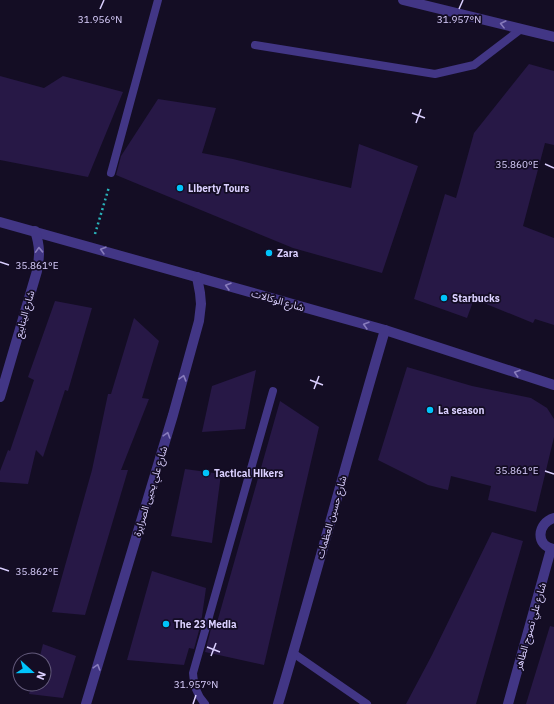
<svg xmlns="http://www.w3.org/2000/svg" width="554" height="704" font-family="'IBM Plex Sans','Noto Sans Arabic',sans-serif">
	<rect width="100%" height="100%" fill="#140d24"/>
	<g fill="#271846">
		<polygon points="529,64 554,71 554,145 545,143 523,226 554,238 554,325 535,319 533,323 474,299 467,318 414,299 445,194 456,198 474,133"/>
		<polygon points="0,76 44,88 63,76 123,92 88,177 0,160"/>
		<polygon points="158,99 216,108 202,153 233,159 351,188 359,144 418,166 382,273 293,248 116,175 121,156"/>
		<polygon points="55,301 92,308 68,391 65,390 43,457 36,450 28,484 0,482 0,471 8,450 10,451 34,380 28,377"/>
		<polygon points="134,318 159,341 142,398 149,399 121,470 128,470 85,615 52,612 92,470 108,394 111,394"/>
		<polygon points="407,367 472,386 531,398 547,408 554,419 554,437 536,512 488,500 491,486 451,476 448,490 428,485 378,460"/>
		<polygon points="256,370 245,429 202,432 212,386"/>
		<polygon points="280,401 319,427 264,665 205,652 212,625 216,626"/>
		<polygon points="185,469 221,474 212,543 171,536"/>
		<polygon points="492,532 523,541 476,704 406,704 432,655"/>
		<polygon points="152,571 206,588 201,623 194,649 189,648 184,665 127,660"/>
		<polygon points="550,626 554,627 554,704 526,704"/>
		<polygon points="43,644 76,656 63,698 29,694 32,684 44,684 44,660 39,660"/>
	</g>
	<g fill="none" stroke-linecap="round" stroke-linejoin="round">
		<polyline stroke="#29b2ba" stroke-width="2.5" stroke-dasharray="2 3" stroke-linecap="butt" points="95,234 109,187"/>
		<g stroke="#423685" stroke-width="8">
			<polyline points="255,45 435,74 474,65 521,29"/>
			<polyline points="111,173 158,0"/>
			<polyline points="293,653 367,704"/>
			<path d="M205,704c-9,-10 -11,-19 -12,-31l80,-282"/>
		</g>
		<g stroke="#423685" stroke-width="10">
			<polyline points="403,0 554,37"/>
			<polyline points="0,222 385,330 554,385"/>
			<path d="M0,397l37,-126c3,-15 3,-25 -2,-40"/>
			<path d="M554,518c-17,5 -19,28 0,31"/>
			<polyline points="86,704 173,415 199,321 201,304 200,293 197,277"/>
			<path d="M278,704c37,-124 70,-249 107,-374"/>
			<polyline points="508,704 551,549"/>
		</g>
	</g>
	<defs><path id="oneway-chevron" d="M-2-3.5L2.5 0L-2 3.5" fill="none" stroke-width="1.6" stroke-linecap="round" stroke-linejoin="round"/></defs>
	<g stroke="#877bbc">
		<use href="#oneway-chevron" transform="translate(503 24) rotate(-166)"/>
		<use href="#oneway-chevron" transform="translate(39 250) rotate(-92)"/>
		<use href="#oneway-chevron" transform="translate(103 250) rotate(-164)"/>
		<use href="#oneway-chevron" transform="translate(228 286) rotate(-164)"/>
		<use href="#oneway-chevron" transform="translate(366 325) rotate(-164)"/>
		<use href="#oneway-chevron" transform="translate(517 373) rotate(-162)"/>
		<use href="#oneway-chevron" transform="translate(183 378) rotate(-74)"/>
		<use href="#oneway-chevron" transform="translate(167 435) rotate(-73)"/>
		<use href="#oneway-chevron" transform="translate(97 667) rotate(-73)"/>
	</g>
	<path fill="none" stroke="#dbd0ff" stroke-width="1.5" d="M100,9l4,-9M459,9l4,-9M412,113l13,5M416,123l5,-14M545,164l9,4M0,262l9,3M310,380l13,5M314,389l5,-13M545,471l9,3M0,568l9,3M207,647l13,5M211,656l5,-13M193,704l3,-9"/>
	<g fill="#00c4fb" stroke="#140d24" stroke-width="1.5">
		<circle cx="180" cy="188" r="4"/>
		<circle cx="269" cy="253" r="4"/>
		<circle cx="444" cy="298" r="4"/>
		<circle cx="430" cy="410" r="4"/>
		<circle cx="206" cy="473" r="4"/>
		<circle cx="166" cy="624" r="4"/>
	</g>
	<g text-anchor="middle" stroke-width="3.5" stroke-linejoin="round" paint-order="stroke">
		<g font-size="10" font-weight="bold" fill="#dbd0ff" stroke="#140d24" text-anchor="start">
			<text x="188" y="192">Liberty Tours</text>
			<text x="277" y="257">Zara</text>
			<text x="452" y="302">Starbucks</text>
			<text x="438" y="414">La season</text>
			<text x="214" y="477">Tactical Hikers</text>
			<text x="174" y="628">The 23 Media</text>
		</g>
		<g font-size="10" fill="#dbd0ff" stroke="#140d24">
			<text transform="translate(278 300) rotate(16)" y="4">شارع الوكالات</text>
			<text transform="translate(24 314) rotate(-74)" y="4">شارع الينابيع</text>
			<text transform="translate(150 491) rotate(-73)" y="4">شارع علي يحيى الصرايرة</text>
			<text transform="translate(331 517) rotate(-74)" y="4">شارع حسين العظمات</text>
			<text transform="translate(530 626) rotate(-74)" y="4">شارع علي نصوح الطاهر</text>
		</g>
	</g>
	<g font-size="10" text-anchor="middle" fill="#dbd0ff" stroke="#140d24" stroke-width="3.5" stroke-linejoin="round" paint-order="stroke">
		<text x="100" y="23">31.956°N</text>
		<text x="459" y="23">31.957°N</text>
		<text x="517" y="168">35.860°E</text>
		<text x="37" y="269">35.861°E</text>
		<text x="517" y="474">35.861°E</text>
		<text x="37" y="575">35.862°E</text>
		<text x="196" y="688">31.957°N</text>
	</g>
	<g transform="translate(32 672) rotate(111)"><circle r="19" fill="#140d24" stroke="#645b7c"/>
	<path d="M0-3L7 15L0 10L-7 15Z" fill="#00c4fb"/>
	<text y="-6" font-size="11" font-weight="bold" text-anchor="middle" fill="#dbd0ff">N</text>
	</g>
</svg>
